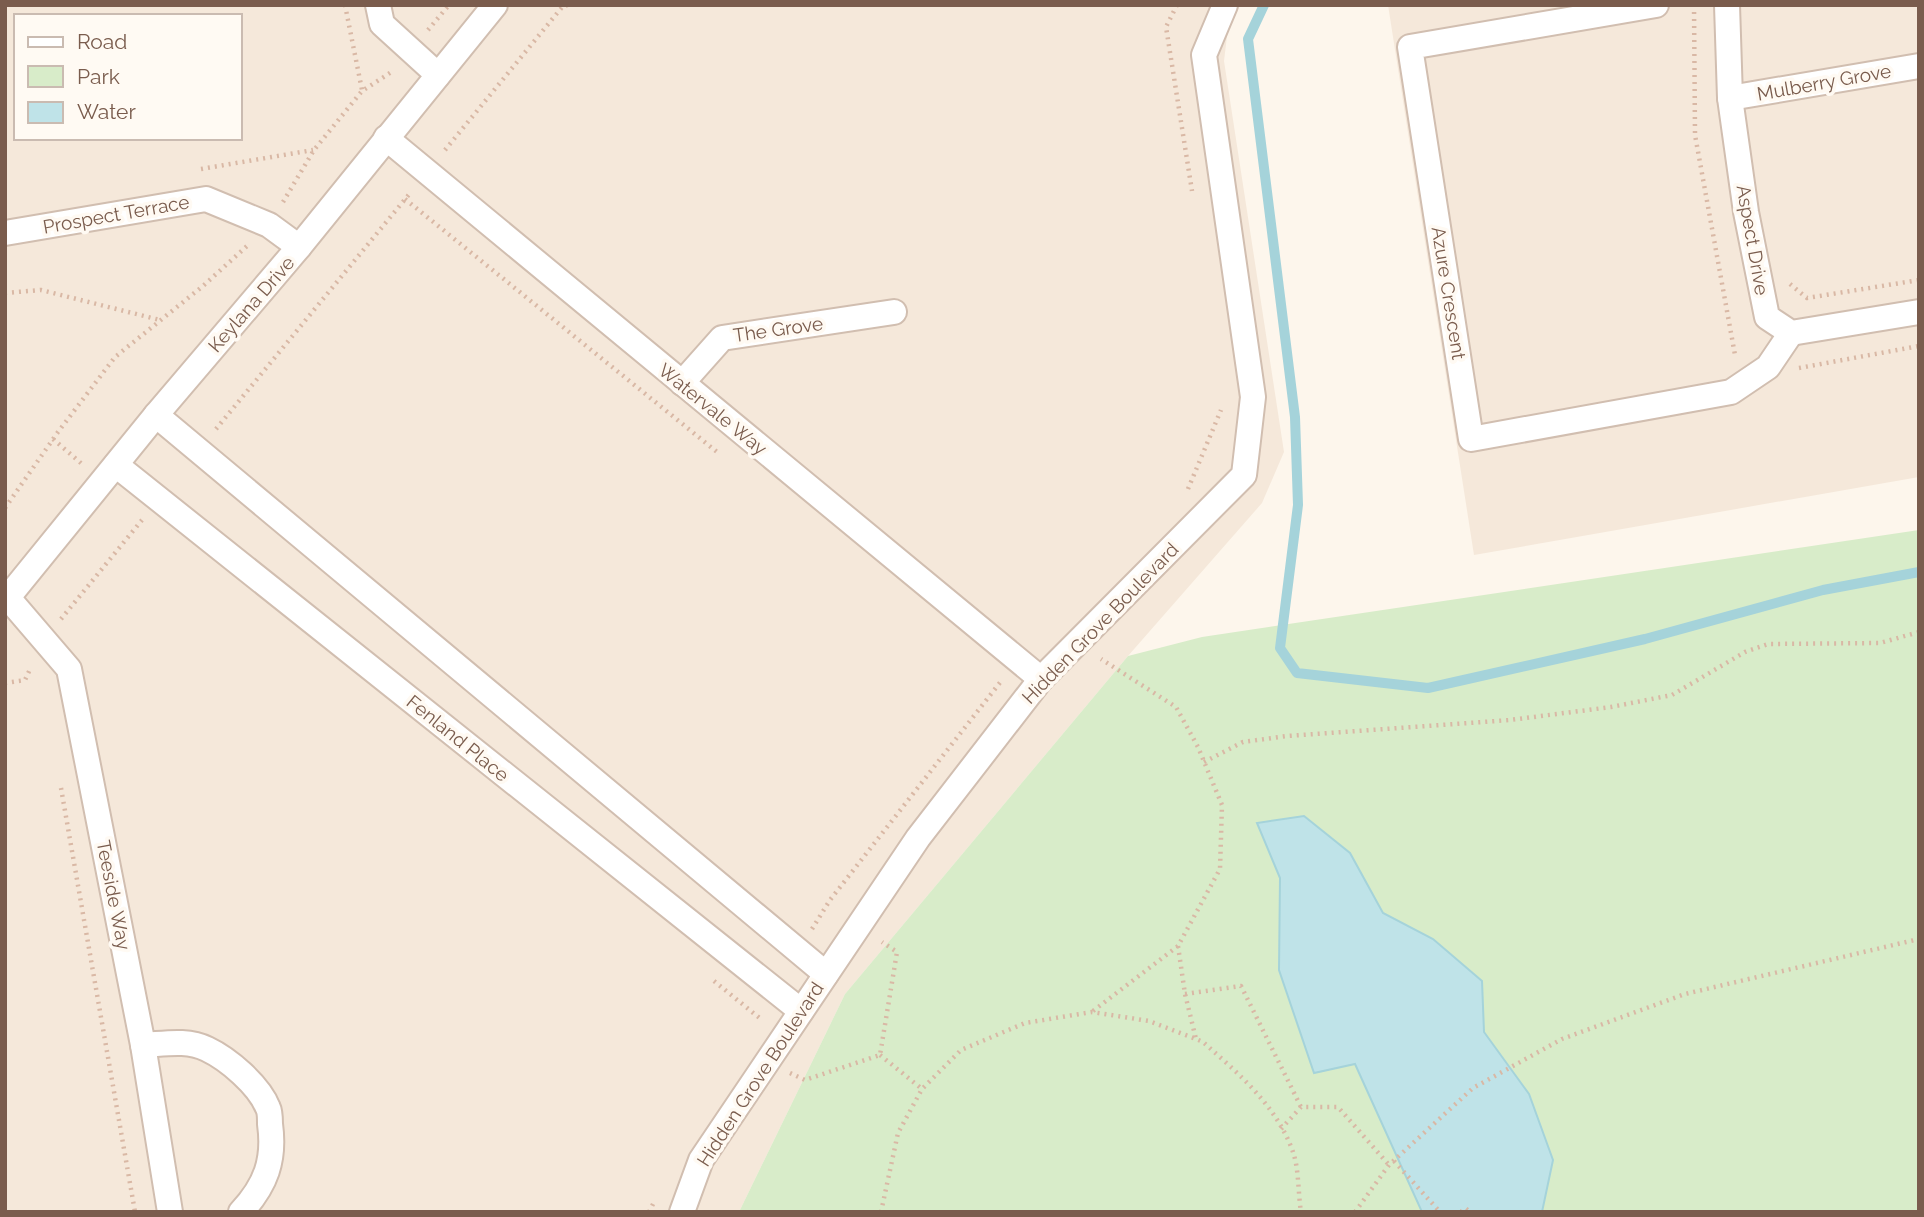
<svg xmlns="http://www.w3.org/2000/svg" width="1924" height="1217" font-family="Raleway,sans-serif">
	<rect width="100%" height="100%" fill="#fdf6ec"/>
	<g fill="#f5e8da" fill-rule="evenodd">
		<path d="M5,5h1231l-8,23 -4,33 60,391 -22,51 -134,153 -283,338 -106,218h-734zM16,16h224v122h-224z"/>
		<polygon points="1388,5 1919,5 1919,477 1474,555"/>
	</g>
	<polygon fill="#d8ecc9" points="1919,530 1919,1212 739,1212 845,994 1128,656 1202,637"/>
	<polygon fill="#bfe3e8" stroke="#a5d3da" stroke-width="2" points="1304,816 1350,853 1383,913 1433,939 1482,981 1484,1032 1529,1094 1553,1160 1542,1212 1422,1212 1355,1064 1314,1073 1279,970 1280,878 1257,823"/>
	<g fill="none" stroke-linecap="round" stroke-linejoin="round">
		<polyline stroke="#a5d3da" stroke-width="10" points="1264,5 1248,39 1295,417 1298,505 1280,648 1297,673 1428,688 1645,639 1823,590 1919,572"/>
		<defs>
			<g id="minor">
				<polyline points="378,5 382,24 438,75"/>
				<polyline points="1656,5 1410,47 1471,439 1731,392 1768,367 1791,333"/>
				<polyline points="1727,5 1730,98 1746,212 1767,317 1791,333 1919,312"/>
				<polyline points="1730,98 1919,66"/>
				<polyline points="386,138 1041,679"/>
				<polyline points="5,233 206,199 269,225 299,247"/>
				<polyline points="682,383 722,338 894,312"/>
				<polyline points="156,415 826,974"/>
				<polyline points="116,465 801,1011"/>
				<polyline points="9,599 69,669 143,1045 170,1212"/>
				<polyline points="5,601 156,415 299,247 495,5"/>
				<path d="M143,1045c21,-1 44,-6 64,4 21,10 52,36 61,59 2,4 2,11 2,16 5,36 -4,61 -29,88"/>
				<polyline points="682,1212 701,1160 918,838 1041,679 1244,475 1253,397 1204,55 1225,5"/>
			</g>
		</defs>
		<use href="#minor" stroke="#d1beb0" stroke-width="28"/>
		<g stroke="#d9b8a5" stroke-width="4.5" stroke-dasharray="2 5" stroke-linecap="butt">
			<polyline points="345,5 362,90"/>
			<polyline points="1177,5 1166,27 1192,191"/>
			<polyline points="1694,5 1695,135 1735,355 1738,356"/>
			<polyline points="428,30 449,5"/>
			<polyline points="445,150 563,6 568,5"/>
			<polyline points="201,169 313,150"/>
			<polyline points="405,199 717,452"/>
			<polyline points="283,202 314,150 362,91 393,71"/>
			<polyline points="1790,284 1807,298 1919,280"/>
			<polyline points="5,293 41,290 160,320"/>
			<polyline points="1799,368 1919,346"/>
			<polyline points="216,429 411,192"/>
			<polyline points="53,439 82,464"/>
			<polyline points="1188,489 1221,410"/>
			<polyline points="5,508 58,432 115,357 203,286 247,246"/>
			<polyline points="61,619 142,520"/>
			<polyline points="5,683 25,680 31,667"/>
			<polyline points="1204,762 1243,742 1287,736 1510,720 1611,707 1672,695 1745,652 1768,644 1880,643 1919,632"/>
			<polyline points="61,788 135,1212"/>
			<polyline points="812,929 830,900 1002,680"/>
			<polyline points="1178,946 1185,994 1196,1039"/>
			<polyline points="714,981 762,1020"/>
			<polyline points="1185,994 1241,986 1301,1107"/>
			<polyline points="1093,1011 1178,946 1220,869 1222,805 1198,747 1176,707 1101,659"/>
			<polyline points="880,1055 922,1089"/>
			<polyline points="790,1073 805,1080 880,1055 897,952 882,942"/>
			<polyline points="1281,1129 1301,1107 1338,1107 1389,1165"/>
			<polyline points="1394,1161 1440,1212"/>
			<polyline points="649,1212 655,1200"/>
			<path d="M881,1212l17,-79 24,-44 39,-39 64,-27 67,-11 57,9 47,18 7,3c35,31 74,64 90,110 6,17 5,41 8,60"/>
			<polyline points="1355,1212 1389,1165 1473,1088 1562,1039 1685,994 1919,939"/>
			<polyline points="1461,1212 1465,1208 1470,1212"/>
		</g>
		<use href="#minor" stroke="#fff" stroke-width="24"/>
	</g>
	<g text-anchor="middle" stroke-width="7" stroke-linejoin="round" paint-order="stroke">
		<g font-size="19" fill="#7a5c4d" stroke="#fffaf3">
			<text transform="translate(1824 82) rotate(-10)" y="7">Mulberry Grove</text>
			<text transform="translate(116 214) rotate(-10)" y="7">Prospect Terrace</text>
			<text transform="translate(1753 240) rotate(80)" y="7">Aspect Drive</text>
			<text transform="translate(1449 293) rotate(81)" y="7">Azure Crescent</text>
			<text transform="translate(251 304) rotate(-49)" y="7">Keylana Drive</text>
			<text transform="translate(778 329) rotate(-8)" y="7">The Grove</text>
			<text transform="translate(713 409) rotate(39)" y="7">Watervale Way</text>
			<text transform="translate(1100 623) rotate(-46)" y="7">Hidden Grove Boulevard</text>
			<text transform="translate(458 738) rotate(39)" y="7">Fenland Place</text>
			<text transform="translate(114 895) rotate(79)" y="7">Teeside Way</text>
			<text transform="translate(760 1074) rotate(-57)" y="7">Hidden Grove Boulevard</text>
		</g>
	</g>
	<rect width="1924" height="1217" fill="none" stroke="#7a5c4d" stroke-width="14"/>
	<rect x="14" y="14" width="228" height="126" fill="#fffaf3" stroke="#cabbb1" stroke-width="2"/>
	<rect x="28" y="37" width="35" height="10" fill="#ffffff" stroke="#cabbb1" stroke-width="2"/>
	<text x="77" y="49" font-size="21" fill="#7a5c4d">Road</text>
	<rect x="28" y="66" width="35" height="21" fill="#d8ecc9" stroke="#cabbb1" stroke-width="2"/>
	<text x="77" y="84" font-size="21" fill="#7a5c4d">Park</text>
	<rect x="28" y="102" width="35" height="21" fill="#bfe3e8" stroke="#cabbb1" stroke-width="2"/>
	<text x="77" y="119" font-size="21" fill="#7a5c4d">Water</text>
</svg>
